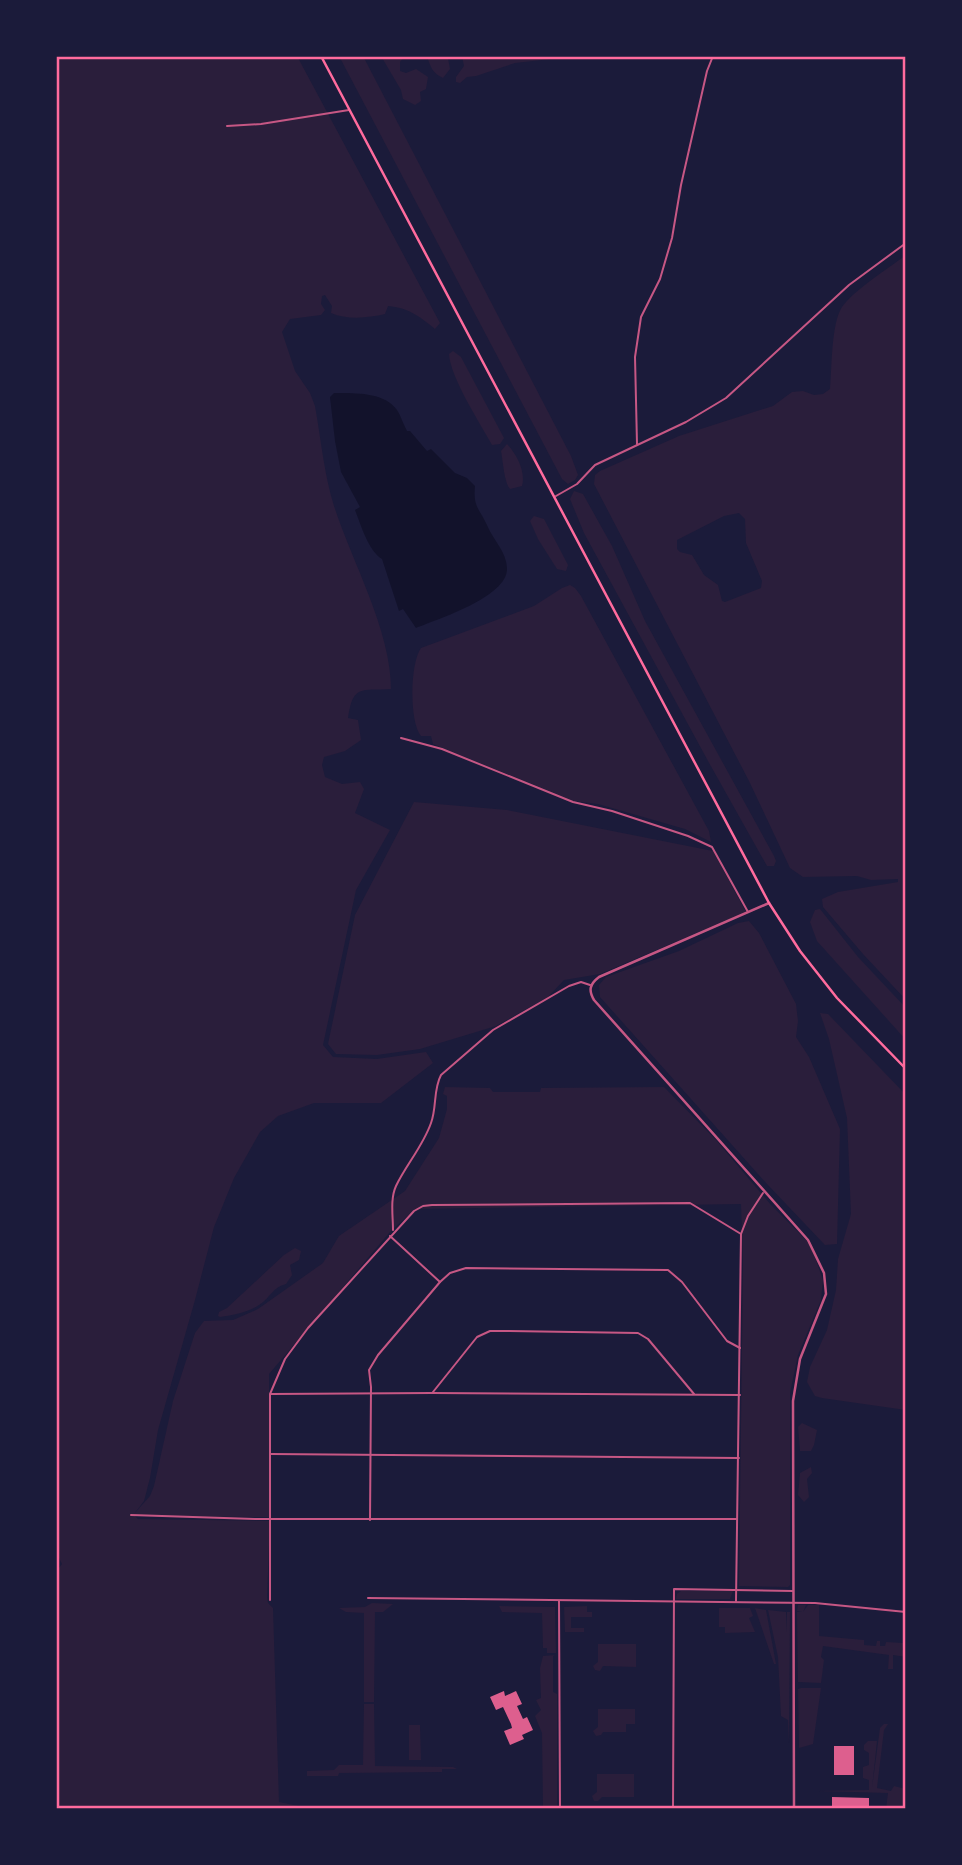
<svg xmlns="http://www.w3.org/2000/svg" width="962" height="1865" font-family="Barlow,sans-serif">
	<rect width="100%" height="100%" fill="#1b1b3a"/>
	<g fill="#2a1e3b" fill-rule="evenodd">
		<path d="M56,56h241l143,267 -5,6c-16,-13 -26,-21 -47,-23l-3,8c-17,4 -38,6 -54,-1l1,-7 -7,-11 -3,1 -1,8 4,6 -4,5 -31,4 -8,13 13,39 15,22 5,13c6,33 9,68 19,100 18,56 57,124 57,183 -30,2 -38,-5 -43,29l10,2 3,20 -16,11 -21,6 -2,8 3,12 17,7 18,-2 4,7 -9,24 35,17 -34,60 -33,155 10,12 44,2 49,-7 7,11 -52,40h-67l-36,13 -18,16 -26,46 -20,49 -19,73 -37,130 -8,48 -6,23 -10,13 16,-18 4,-10 19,-85 22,-68 9,-12 29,-1 25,-11 65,-46 16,-27 66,-45 34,-53 8,-29v-13l-4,-2 2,-7 45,1 3,4h47l1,-4 123,-1 52,53 55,65 35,35 6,9 11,31 -2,20 -23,55 -8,38v192l-2,2 -49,-1 4,-322 -2,-60 -326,5 -25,23 -121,142v143l-134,-1 3,3 132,2 -3,76 1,6 5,5 6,194 35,7h-258v-237l6,-8 -6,-12z"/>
		<polygon points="339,56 363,56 571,456 578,475 575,480 568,484 562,479"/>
		<polygon points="381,56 405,56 400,62 400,71 406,73 416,69 428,77 426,89 420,92 421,101 415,105 403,99 401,90"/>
		<path d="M444,56l4,2 2,11 -7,9c-11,-5 -12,-11 -16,-21z"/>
		<polygon points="462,56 578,56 515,63 476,76 467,77 460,83 456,82 456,77 464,66"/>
		<path d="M906,255v745l-43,-46 -40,-47 -1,-8 16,-7 60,-10v-3l-27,1 -14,-4 -54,1 -13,-9 -41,-87 -155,-297 1,-9 5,-4 79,-35 94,-30 19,-14 11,-1 11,4 9,-1 7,-5c2,-21 1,-65 12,-82 11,-16 48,-40 64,-52zM739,513l6,6 1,24 16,38 -1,7 -36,14 -3,-1 -4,-16 -14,-10 -12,-20 -12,-3 -3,-3v-9l47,-24z"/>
		<path d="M453,351l8,6 43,81 -4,6 -8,1c-12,-22 -42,-68 -43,-91z"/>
		<path d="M507,444c10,11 19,28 15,42l-12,3c-6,-7 -7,-28 -9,-38z"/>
		<polygon points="574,491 583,494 612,546 645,621 774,856 776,861 774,866 767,866 708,761 584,533 570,499"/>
		<polygon points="534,516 544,519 568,565 566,571 557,569 538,539 530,521"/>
		<path d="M570,585l5,3 6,8 128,235 2,11 -26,-13 -87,-25 -24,-3 -141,-57 -2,-8h-10c-12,-14 -11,-73 0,-88l113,-42 28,-18z"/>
		<polygon points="414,802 507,810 713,851 746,912 600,974 564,980 548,997 496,1026 420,1049 377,1055 336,1054 328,1044 355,915"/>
		<polygon points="820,909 858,957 906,1008 906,1040 817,941 810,922 815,910"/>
		<polygon points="749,921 759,933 796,1004 798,1021 796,1037 809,1057 840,1129 837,1244 825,1245 767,1184 600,997 599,985 606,977 679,951 738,923"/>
		<polygon points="820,1013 828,1014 906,1095 906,1410 822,1398 815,1396 807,1382 810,1367 827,1330 836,1290 838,1259 851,1214 847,1118 829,1039"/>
		<path d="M295,1248l6,3 -2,9 -9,5 2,10 -6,9c-13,3 -16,14 -27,21 -12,8 -25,10 -39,12l-2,-1 1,-4 8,-4 57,-53z"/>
		<polygon points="802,1423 817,1430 814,1445 811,1451 800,1451 798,1427"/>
		<polygon points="811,1467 812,1473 807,1479 809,1497 804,1502 798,1495 800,1473"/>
		<polygon points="681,1591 733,1591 730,1599 676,1599 677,1594"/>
		<polygon points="372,1603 393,1604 383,1612 375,1612 374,1702 364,1702 364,1613 346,1612 339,1608 365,1607"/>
		<polygon points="798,1605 806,1605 803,1612 808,1605 819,1605 819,1636 864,1640 864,1645 876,1646 877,1641 880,1641 880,1646 885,1646 886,1642 903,1643 902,1650 906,1651 906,1657 893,1655 893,1669 888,1669 889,1655 823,1646 821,1657 824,1660 821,1683 798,1682 797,1612 802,1611 797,1611"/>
		<polygon points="499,1606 555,1607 556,1653 547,1653 547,1648 543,1648 542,1613 502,1612"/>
		<polygon points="587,1606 587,1612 592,1612 592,1617 571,1617 571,1628 584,1628 584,1632 565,1632 564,1607"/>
		<polygon points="719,1608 750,1608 753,1616 749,1618 755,1632 725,1633 725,1627 719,1627"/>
		<polygon points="755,1608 766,1610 776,1664 774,1664"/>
		<polygon points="768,1610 786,1612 786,1632 787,1612 790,1612 789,1743 788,1720 781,1716 778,1657"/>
		<polygon points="598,1644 636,1644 636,1667 603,1666 600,1671 595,1670 593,1666 598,1662"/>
		<polygon points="555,1655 553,1656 553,1692 557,1694 557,1809 543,1809 542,1733 535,1716 541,1710 536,1700 541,1698 540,1668 543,1656"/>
		<polygon points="801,1688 821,1688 813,1744 799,1748 798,1689"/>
		<polygon points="364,1704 374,1704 375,1766 453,1767 457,1769 442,1769 442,1772 339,1773 338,1776 307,1776 307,1771 334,1770 339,1765 363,1765"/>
		<polygon points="598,1709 635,1709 635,1724 626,1724 626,1732 603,1732 601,1735 596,1736 593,1731 598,1727"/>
		<polygon points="884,1724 888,1724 884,1730 877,1788 891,1791 894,1786 906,1789 906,1809 886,1809 888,1793 818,1791 869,1790 869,1780 863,1778 863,1767 869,1765 869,1753 864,1750 864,1745 868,1741 877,1741 872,1788 880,1728"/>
		<polygon points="409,1725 420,1725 421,1760 409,1760"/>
		<polygon points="597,1774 634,1774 634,1797 602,1797 598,1801 594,1801 592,1796 597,1792"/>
	</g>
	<path fill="#12122b" d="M334,393c20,0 51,-1 63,17 4,6 6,14 10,21h3l17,20 4,-2 24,24 12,5 8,8c-2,21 4,22 12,39 6,15 20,27 20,44 0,28 -69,50 -91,59l-13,-19 -4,2 -17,-52c-14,-9 -21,-34 -27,-49l5,-3 -19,-35 -6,-31 -5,-44z"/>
	<g fill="#dd5f8e">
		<polygon points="504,1691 505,1696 516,1691 522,1704 517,1706 523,1719 527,1717 533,1730 522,1735 524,1739 510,1745 504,1731 512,1728 511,1724 503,1707 496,1710 490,1697"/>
		<rect x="834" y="1746" width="20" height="29"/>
		<polygon points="832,1797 869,1798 869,1809 832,1809"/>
	</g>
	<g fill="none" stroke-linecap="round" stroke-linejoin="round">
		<g stroke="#c65784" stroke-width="2">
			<polyline points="227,126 261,124 349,110"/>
			<polyline points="637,444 635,357 641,317 660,279 672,238 681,185 707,71 713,56"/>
			<polyline points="556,496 577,484 595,465 686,422 726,398 849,285 906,243"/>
			<polyline points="401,738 442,749 573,802 612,811 688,836 712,847 748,912"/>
			<path d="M393,1230c0,-14 -3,-31 3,-44 10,-21 27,-40 35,-63 6,-16 2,-33 10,-48l52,-45 76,-44 12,-4 9,3"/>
			<polyline points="390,1236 440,1282"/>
			<polyline points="433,1392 477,1337 490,1331 509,1331 638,1333 648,1339 694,1394"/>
			<polyline points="271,1394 432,1393 740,1395"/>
			<polyline points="271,1454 739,1458"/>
			<polyline points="131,1515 255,1519 737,1519"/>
			<polyline points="370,1520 371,1387 369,1370 378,1355 440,1282 450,1273 466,1268 668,1270 682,1282 727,1341 740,1348"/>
			<polyline points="368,1598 815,1603 906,1612"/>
			<polyline points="270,1600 270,1394 285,1359 308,1328 414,1211 423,1206 432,1205 690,1203 741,1234"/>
			<polyline points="559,1601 560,1809"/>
			<polyline points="736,1601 741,1234 748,1216 763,1193"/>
			<polyline points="673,1809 674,1589 793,1591"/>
		</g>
		<path stroke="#c65784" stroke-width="2.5" d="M769,903l-170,74c-9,7 -11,13 -5,23l214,240 16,33 2,21 -26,65 -7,42 1,408"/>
		<polyline stroke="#ff6b9d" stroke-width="2.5" points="321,56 769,903 800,951 837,998 906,1069"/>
	</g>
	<rect width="962" height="1865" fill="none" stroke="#1b1b3a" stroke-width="116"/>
	<rect x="58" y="58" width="846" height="1749" fill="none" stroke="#ff6b9d" stroke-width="2.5"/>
</svg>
